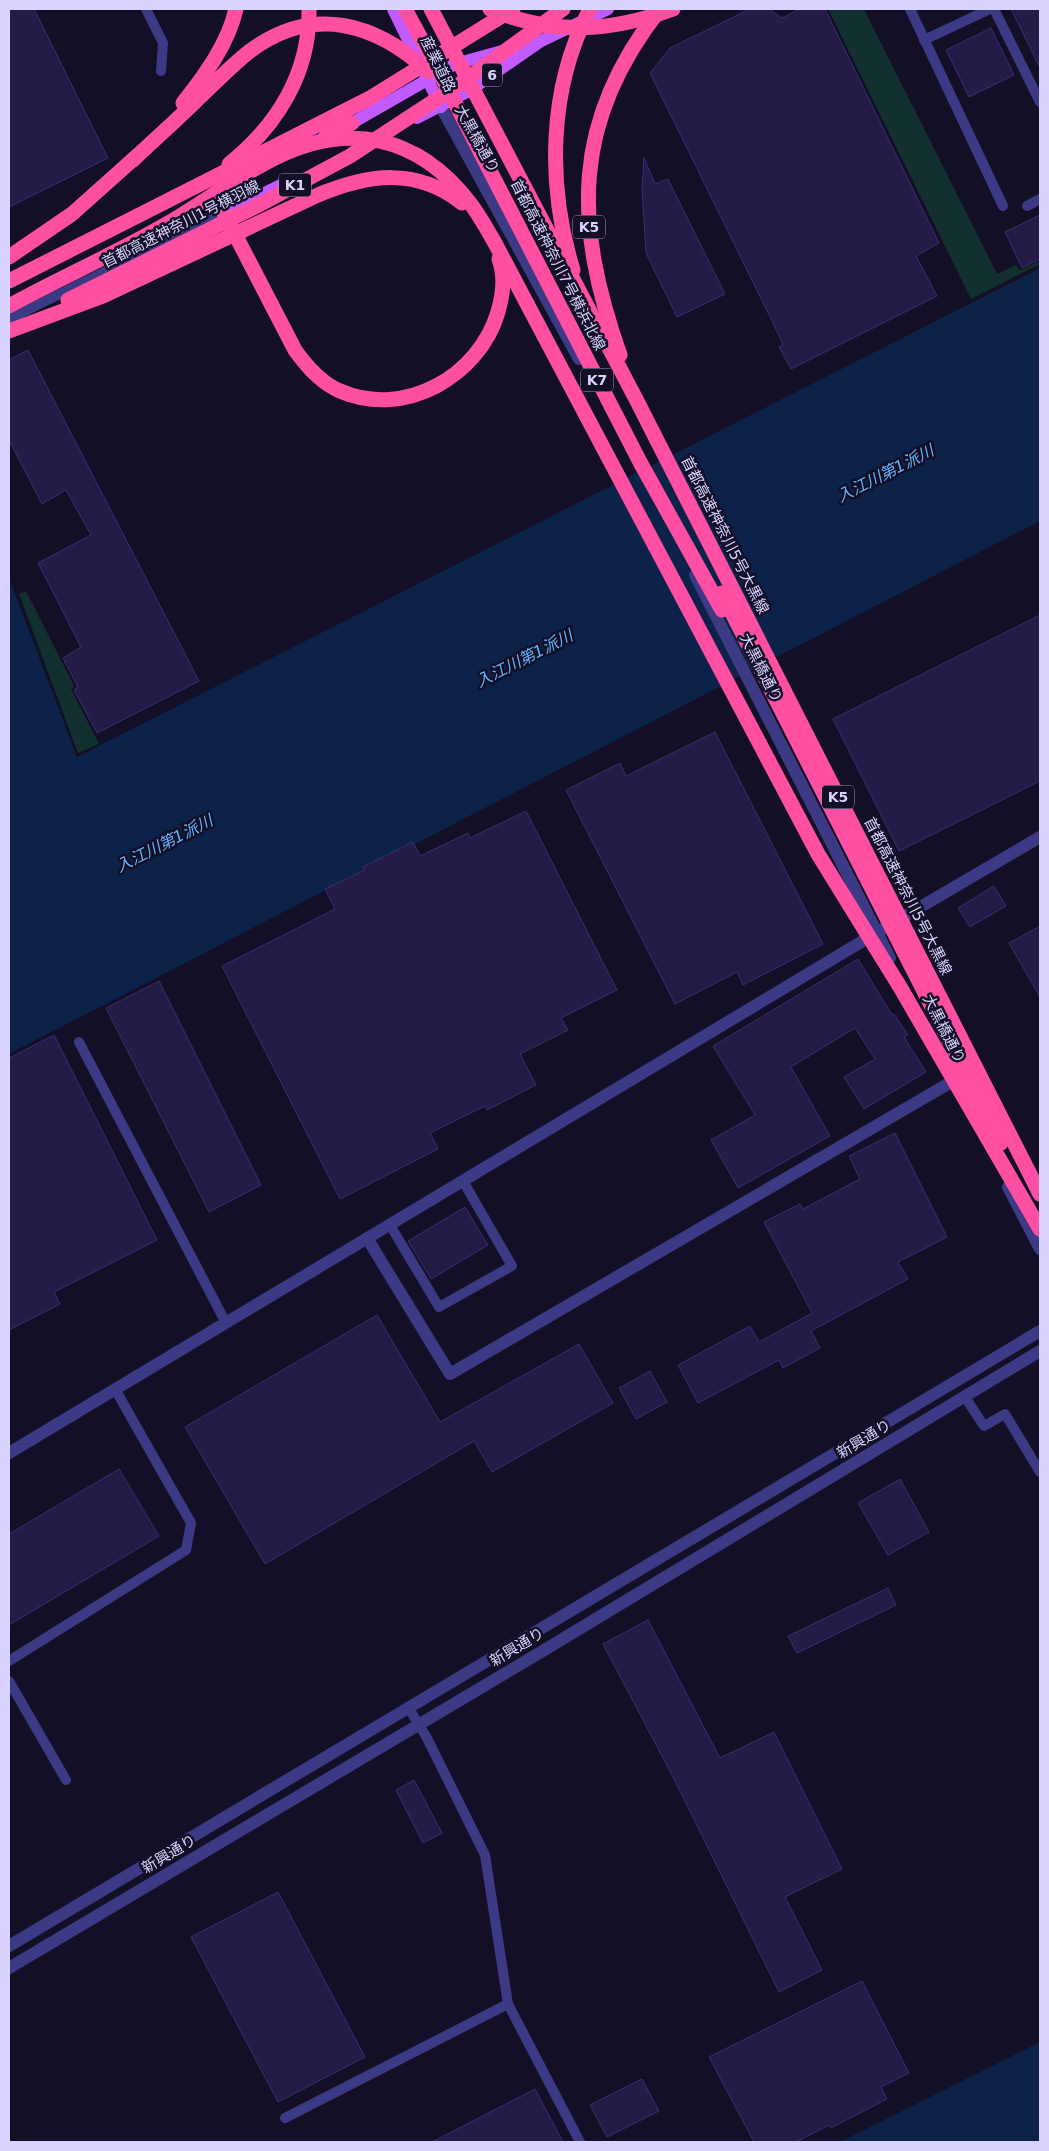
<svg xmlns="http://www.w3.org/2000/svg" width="1049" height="2151" font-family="'DejaVu Sans','Noto Sans JP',sans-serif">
	<rect width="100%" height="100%" fill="#130f26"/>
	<g fill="#12302f">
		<polygon points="828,9 864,9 997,274 1016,265 1020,270 1040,261 1040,264 971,299"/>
		<polygon points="26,591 74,686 71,689 99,744 78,753 19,594"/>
	</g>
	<g fill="#0c2248">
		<polygon points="1040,268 1040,521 9,1054 9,578 77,757"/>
		<polygon points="1040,2042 1040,2142 840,2142"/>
	</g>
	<g fill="#241b47" stroke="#3b2d73">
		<polygon points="9,9 34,9 108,158 9,207"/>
		<polygon points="750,9 769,9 782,18 800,9 825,9 939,243 916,256 937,296 791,369 779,347 783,345 774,325 650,73 670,48"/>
		<polygon points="1011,9 1040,9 1040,68"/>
		<polygon points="991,28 1014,75 969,97 946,50"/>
		<polygon points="644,158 655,184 668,179 725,294 677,317 646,253 642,189"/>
		<polygon points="1040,215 1040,259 1022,268 1005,232"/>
		<polygon points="28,350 199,681 97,733 74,690 78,687 63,658 81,647 38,563 91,535 66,490 42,504 9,440 9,360"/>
		<polygon points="1040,615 1040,781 899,851 833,719"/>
		<polygon points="715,732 823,944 743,985 737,972 675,1004 566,790 620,763 626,776"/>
		<polygon points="526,811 617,990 561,1018 568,1030 520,1054 536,1085 487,1110 485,1106 430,1133 438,1149 340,1199 222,966 335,909 325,889 365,870 363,867 413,842 420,856 468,833 470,838"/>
		<polygon points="994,886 1006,906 970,927 958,908"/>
		<polygon points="1040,926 1040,997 1009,943"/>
		<polygon points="858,959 892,1015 894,1014 908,1035 904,1037 926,1072 864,1109 844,1077 875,1059 855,1028 791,1067 830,1136 738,1188 711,1140 755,1115 713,1046"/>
		<polygon points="159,981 261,1185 209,1212 106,1008"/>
		<polygon points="54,1035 157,1240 54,1292 60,1304 9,1330 9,1058"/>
		<polygon points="895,1133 947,1237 898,1262 908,1279 811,1331 820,1348 783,1368 779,1360 698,1403 678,1365 750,1326 759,1342 812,1313 764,1222 800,1204 803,1209 860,1179 849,1156"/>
		<polygon points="465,1207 488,1245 431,1279 408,1241"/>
		<polygon points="377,1315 440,1422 579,1344 613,1403 492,1472 474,1441 265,1564 185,1427"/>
		<polygon points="650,1371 667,1402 636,1419 619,1388"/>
		<polygon points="119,1469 159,1536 9,1625 9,1534"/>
		<polygon points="900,1479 929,1532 888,1555 858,1503"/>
		<polygon points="888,1588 896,1605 797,1653 788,1636"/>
		<polygon points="648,1620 720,1758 774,1732 842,1869 785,1897 822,1970 779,1992 673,1777 603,1644"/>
		<polygon points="414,1780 442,1833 423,1843 396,1790"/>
		<polygon points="278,1892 365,2057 278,2102 191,1937"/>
		<polygon points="862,1981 909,2073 881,2087 887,2099 831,2128 829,2125 796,2142 754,2142 709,2057"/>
		<polygon points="642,2079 659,2111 607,2137 590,2105"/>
		<polygon points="535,2089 563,2142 432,2142"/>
	</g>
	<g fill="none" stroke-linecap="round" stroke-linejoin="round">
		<g stroke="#3d3a85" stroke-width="10">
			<polyline points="146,9 163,43 161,71"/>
			<polyline points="910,9 1003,206"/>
			<polyline points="994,9 1040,102"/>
			<polyline points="924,40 990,9"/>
			<polyline points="299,142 332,129"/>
			<polyline points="1027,206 1040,199"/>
			<polyline points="9,319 224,213"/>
			<polyline points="79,1042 226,1323"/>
			<polyline points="390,1225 439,1307 512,1266 463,1181"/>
			<polyline points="965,1397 984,1426 1005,1414 1040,1472"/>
			<polyline points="9,1661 186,1550 191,1523 115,1389"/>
			<polyline points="9,1681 66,1780"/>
			<polyline points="408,1707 427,1738 485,1855 508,2004 580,2142"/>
			<polyline points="285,2118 508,2004"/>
		</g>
		<g stroke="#3d3a85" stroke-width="12">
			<polyline points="367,1238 450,1374 953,1081"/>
			<polyline points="9,1453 876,933 1040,837"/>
		</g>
		<g stroke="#3d3a85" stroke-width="12">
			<polyline points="441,107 579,359"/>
			<polyline points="695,575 890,958"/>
			<polyline points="1008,1187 1040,1249"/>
			<polyline points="9,1946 1040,1331"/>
			<polyline points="9,1968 536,1655 1040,1351"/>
		</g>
		<g stroke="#c25bff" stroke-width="12">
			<polyline points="393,9 441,107"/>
			<polyline points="417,118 469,91 541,41 608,9"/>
			<polyline points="352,123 455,64 502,51"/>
			<polyline points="224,213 289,181"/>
		</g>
		<g stroke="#ff4fa3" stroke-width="15">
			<polyline points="405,9 434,62 640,462 722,610"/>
			<polyline points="431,9 637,401 1040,1194"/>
			<path d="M490,9c62,27 121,23 183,0"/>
			<path d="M183,103c22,-28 45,-59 53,-94"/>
			<polyline points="326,136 352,123"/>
			<path d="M133,160c22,-21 45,-41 67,-63 16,-15 32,-32 50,-46 63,-47 126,-28 179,21"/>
			<path d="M229,164c49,-39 81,-92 80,-155"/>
			<path d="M224,213l71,137c12,17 26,33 45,41 65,28 139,-15 158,-79 5,-17 7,-37 1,-53"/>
			<polyline points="9,257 72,214 138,155"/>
			<path d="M573,270c-26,-85 -25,-181 17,-261"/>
			<polyline points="9,281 370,98 513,9"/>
			<polyline points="68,300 259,205 350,156 457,86 563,9"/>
			<path d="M9,306c53,-29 108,-53 161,-84 34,-20 67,-45 103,-63 75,-38 145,-24 197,44 10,13 18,28 26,42l322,609 82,133 140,242"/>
			<path d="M9,331l94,-35 215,-101c51,-21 98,-28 144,8"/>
			<path d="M620,355c-46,-131 -49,-233 40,-346"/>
			<polyline points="722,593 1001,1143"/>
		</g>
	</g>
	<g text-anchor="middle" stroke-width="5" stroke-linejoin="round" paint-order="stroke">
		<g fill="#130f26" stroke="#9e99be" stroke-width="1">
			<rect x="482" y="63.5" width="20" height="23" rx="4"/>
			<rect x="279" y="173.5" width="32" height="23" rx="4"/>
			<rect x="573" y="215.5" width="32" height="23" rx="4"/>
			<rect x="581" y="368.5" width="32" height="23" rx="4"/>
			<rect x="822" y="785.5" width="32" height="23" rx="4"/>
		</g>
		<g font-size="14" font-weight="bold" fill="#d9d4ff">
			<text x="492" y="80">6</text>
			<text x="295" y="190">K1</text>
			<text x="589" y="232">K5</text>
			<text x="597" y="385">K7</text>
			<text x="838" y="802">K5</text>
		</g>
		<g font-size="15" fill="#d9d4ff" stroke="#130f26">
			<text transform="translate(438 64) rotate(64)" y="5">産業道路</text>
			<text transform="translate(477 139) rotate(61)" y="5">大黒橋通り</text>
			<text transform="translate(181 224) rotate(-27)" y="5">首都高速神奈川1号横羽線</text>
			<text transform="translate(558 265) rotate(63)" y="5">首都高速神奈川7号横浜北線</text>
			<text transform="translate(725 535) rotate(63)" y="5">首都高速神奈川5号大黒線</text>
			<text transform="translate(761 668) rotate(63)" y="5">大黒橋通り</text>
			<text transform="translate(908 896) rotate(63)" y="5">首都高速神奈川5号大黒線</text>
			<text transform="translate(944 1029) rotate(63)" y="5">大黒橋通り</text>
			<text transform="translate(864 1439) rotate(-31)" y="5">新興通り</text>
			<text transform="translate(517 1647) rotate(-31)" y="5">新興通り</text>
			<text transform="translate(169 1854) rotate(-31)" y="5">新興通り</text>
		</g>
		<g font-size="16" font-style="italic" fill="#62b6ff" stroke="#130f26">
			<text transform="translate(885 473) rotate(-27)" y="6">入江川第1派川</text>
			<text transform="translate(524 658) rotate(-27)" y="6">入江川第1派川</text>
			<text transform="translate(164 843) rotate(-27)" y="6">入江川第1派川</text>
		</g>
	</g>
	<rect width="1049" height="2151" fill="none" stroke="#d9d4ff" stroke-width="20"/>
</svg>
